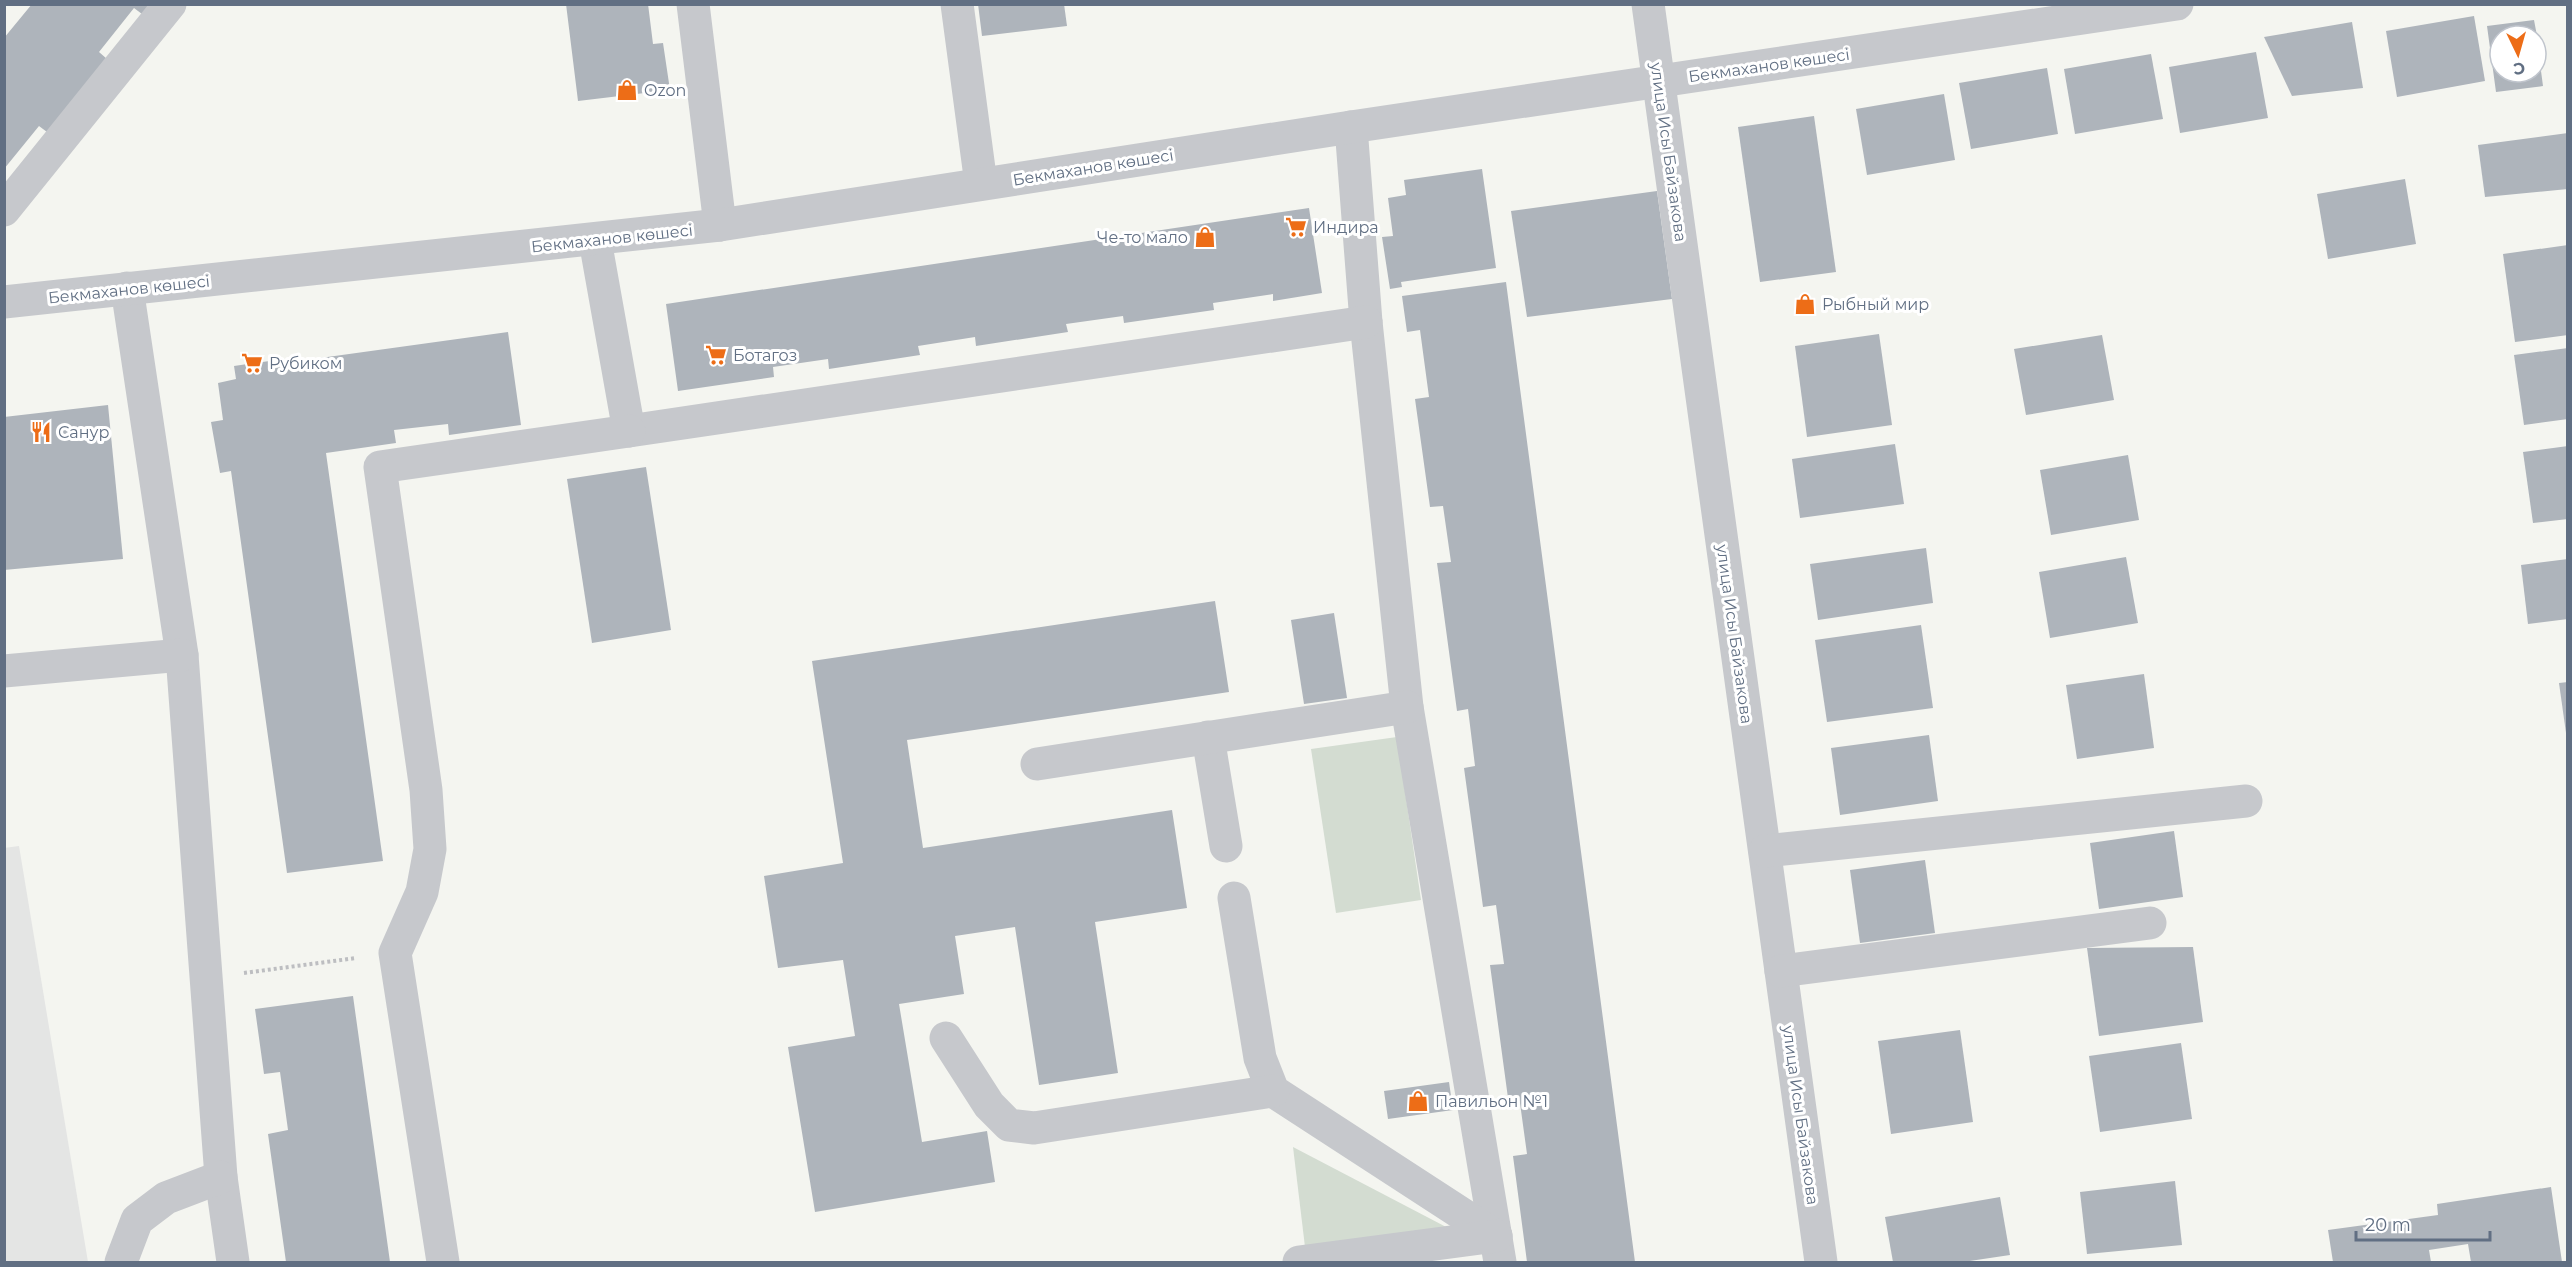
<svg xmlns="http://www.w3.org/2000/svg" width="2572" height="1267" font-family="Montserrat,sans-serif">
	<rect width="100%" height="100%" fill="#f4f5f0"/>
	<polygon fill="#e4e5e4" points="19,846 88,1262 5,1262 4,848"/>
	<g fill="#d3dcd1">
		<polygon points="1397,737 1421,900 1336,913 1311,749"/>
		<polygon points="1293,1147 1450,1229 1305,1247"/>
	</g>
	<g fill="#aeb4bb">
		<polygon points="32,4 150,4 142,14 134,8 99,52 107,59 47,132 39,126 4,169 4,38"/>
		<polygon points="566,4 648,4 653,44 663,43 670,90 578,101"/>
		<polygon points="978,4 1064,4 1067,26 982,36"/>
		<polygon points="2474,16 2485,81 2397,97 2386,31"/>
		<polygon points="2534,20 2537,36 2500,36 2500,72 2536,72 2537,41 2543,86 2496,92 2487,26"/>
		<polygon points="2352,22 2363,88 2292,96 2264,37"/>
		<polygon points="2256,52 2268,118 2180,133 2169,67"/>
		<polygon points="2151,54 2163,119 2075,134 2064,69"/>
		<polygon points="2047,68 2058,134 1971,149 1959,83"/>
		<polygon points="1944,94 1955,160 1867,175 1856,109"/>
		<polygon points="1814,116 1836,272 1760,282 1738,127"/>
		<polygon points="2568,133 2568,189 2485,197 2478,145"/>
		<polygon points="1482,169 1496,268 1401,282 1402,287 1390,289 1382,237 1393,236 1388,198 1406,195 1404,180"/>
		<polygon points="2405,179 2416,244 2328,259 2317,194"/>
		<polygon points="1657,191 1672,299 1527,317 1511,211"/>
		<polygon points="1309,208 1322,293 1273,301 1273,294 1213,303 1214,310 1124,323 1123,316 1066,324 1068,332 976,346 975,337 918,346 920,355 829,369 828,359 773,367 774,377 678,391 666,304"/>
		<polygon points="2568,245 2568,335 2515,342 2503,254"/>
		<polygon points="1506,282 1635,1262 1527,1262 1513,1156 1527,1154 1519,1096 1508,1098 1490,965 1504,964 1496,905 1483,907 1464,768 1475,766 1468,709 1457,711 1437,563 1451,562 1443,506 1430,507 1415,399 1429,397 1420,330 1407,332 1402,296"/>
		<polygon points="508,332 521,425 449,435 448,424 394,430 396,443 326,453 383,861 287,873 231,471 220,473 211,422 223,420 218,383 236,379 234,366 283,359 284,370 314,366 313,359"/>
		<polygon points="1879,334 1892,425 1807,437 1795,346"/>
		<polygon points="2102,335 2114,400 2026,415 2014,349"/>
		<polygon points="2568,348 2568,419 2524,425 2514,355"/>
		<polygon points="108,405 123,559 4,570 4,417"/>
		<polygon points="1895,444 1904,504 1800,518 1792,459"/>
		<polygon points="2568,446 2568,519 2533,523 2523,452"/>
		<polygon points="2128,455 2139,520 2051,535 2040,470"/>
		<polygon points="646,467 671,630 592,643 567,479"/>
		<polygon points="1926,548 1933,603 1818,620 1810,564"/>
		<polygon points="2126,557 2138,623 2050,638 2039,572"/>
		<polygon points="2568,559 2568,619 2528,624 2521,565"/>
		<polygon points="1215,601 1229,692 907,740 923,848 1172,810 1187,908 1095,922 1118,1073 1039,1085 1015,927 955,936 964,994 899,1004 922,1142 987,1131 995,1182 815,1212 788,1047 855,1036 843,960 778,968 764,876 843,863 812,661"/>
		<polygon points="1334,613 1347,698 1304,704 1291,620"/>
		<polygon points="1921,625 1933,708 1827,722 1815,640"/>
		<polygon points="2144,674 2154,748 2077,759 2066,685"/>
		<polygon points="2568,682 2568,733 2566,733 2559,683"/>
		<polygon points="1929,735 1938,801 1840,815 1831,748"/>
		<polygon points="2174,831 2183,897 2099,909 2090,843"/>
		<polygon points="1925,860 1935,933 1860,943 1850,870"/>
		<polygon points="2193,947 2203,1022 2099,1036 2087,948"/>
		<polygon points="353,996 390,1262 286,1262 268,1134 288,1130 280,1072 264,1074 255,1009"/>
		<polygon points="1960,1030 1973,1122 1891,1134 1878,1041"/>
		<polygon points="2181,1043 2192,1119 2100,1132 2089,1056"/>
		<polygon points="1449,1082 1453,1110 1388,1119 1384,1091"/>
		<polygon points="2175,1181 2182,1245 2087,1254 2080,1192"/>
		<polygon points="2551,1187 2562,1262 2471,1262 2468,1244 2429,1250 2431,1262 2333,1262 2328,1230 2438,1215 2437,1204"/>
		<polygon points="2000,1197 2010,1255 1963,1262 1893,1262 1885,1217"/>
	</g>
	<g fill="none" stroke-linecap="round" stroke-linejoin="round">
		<polyline stroke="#bdbec1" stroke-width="4" stroke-dasharray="3 3" stroke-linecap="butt" points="244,973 356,958"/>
		<g stroke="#c6c8cc" stroke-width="33">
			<polyline points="693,4 720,225"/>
			<polyline points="957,4 981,184"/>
			<polyline points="1648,4 1821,1262"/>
			<polyline points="1351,127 1366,322 1407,707 1500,1262"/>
			<polyline points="4,210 170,4"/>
			<polyline points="595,240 629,431 1366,322"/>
			<polyline points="127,288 182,655 221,1177 233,1262"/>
			<polyline points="4,302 720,225 1351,127 2177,4"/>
			<polyline points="4,671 182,655"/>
			<polyline points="1208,737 1226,846"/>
			<polyline points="1037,764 1407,707"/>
			<polyline points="1765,851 2246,801"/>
			<polyline points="1234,898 1260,1058 1273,1091 1496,1236"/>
			<polyline points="1781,971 2150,923"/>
			<polyline points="946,1038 989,1105 1009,1125 1034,1128 1273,1091"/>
			<polyline points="121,1262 137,1220 166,1198 221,1177"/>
			<polyline points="443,1262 395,953 422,892 430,849 426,790 380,467 629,431"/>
			<polyline points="1299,1262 1496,1236"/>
		</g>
	</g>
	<defs>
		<symbol id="shop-bare" viewBox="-9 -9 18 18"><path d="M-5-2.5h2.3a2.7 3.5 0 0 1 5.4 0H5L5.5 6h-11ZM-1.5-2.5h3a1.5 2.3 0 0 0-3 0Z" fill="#ed6d17" stroke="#fff" stroke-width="2.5" paint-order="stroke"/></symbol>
		<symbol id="supermarket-bare" viewBox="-9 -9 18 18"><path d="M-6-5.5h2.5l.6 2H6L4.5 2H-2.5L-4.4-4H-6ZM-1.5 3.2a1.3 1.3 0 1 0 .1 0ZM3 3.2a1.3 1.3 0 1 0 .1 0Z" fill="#ed6d17" stroke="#fff" stroke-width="2.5" paint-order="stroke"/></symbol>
		<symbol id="restaurant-bare" viewBox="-9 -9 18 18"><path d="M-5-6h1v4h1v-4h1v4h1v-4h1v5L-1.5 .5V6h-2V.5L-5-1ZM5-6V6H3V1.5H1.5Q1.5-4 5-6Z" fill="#ed6d17" stroke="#fff" stroke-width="2.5" paint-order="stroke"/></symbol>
	</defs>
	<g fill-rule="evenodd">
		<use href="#shop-bare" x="612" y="75" width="30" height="30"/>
		<use href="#supermarket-bare" x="1281" y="212" width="30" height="30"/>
		<use href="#shop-bare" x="1190" y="222" width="30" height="30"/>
		<use href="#shop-bare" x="1790" y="289" width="30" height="30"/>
		<use href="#supermarket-bare" x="701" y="340" width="30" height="30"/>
		<use href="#supermarket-bare" x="237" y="348" width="30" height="30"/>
		<use href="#restaurant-bare" x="26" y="417" width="30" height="30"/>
		<use href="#shop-bare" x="1403" y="1086" width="30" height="30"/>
	</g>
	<g text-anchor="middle" stroke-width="6" stroke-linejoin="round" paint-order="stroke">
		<g font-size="16" fill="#616f83" stroke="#fff">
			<text transform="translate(1769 65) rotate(-8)" y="6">Бекмаханов көшесі</text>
			<text transform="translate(1669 152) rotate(82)" y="6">улица Исы Байзакова</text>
			<text transform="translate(1093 167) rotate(-9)" y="6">Бекмаханов көшесі</text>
			<text transform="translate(612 238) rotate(-6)" y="6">Бекмаханов көшесі</text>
			<text transform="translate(129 289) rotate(-6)" y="6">Бекмаханов көшесі</text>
			<text transform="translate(1735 634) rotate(82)" y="6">улица Исы Байзакова</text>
			<text transform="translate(1801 1115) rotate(82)" y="6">улица Исы Байзакова</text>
		</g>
		<g font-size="16" fill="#616f83" stroke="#fff" text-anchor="start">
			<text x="644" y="96">Ozon</text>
			<text x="1313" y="233">Индира</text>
			<text x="1188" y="243" text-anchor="end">Че-то мало</text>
			<text x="1822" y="310">Рыбный мир</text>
			<text x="733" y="361">Ботагоз</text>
			<text x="269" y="369">Рубиком</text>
			<text x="58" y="438">Санур</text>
			<text x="1435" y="1107">Павильон №1</text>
		</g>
	</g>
	<rect width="2572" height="1267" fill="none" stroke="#616f83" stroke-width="12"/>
	<g transform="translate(2518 54) rotate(175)"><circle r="28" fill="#ffffff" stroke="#c0c5cd" stroke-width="1.5"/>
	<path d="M0-4.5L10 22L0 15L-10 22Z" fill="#ed6d17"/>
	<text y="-9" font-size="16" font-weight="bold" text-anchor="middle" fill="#616f83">С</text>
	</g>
	<path d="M2356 1231v9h134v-9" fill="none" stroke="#616f83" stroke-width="3"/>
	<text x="2365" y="1231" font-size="18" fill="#616f83" stroke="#ffffff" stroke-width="4.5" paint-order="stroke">20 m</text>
</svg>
